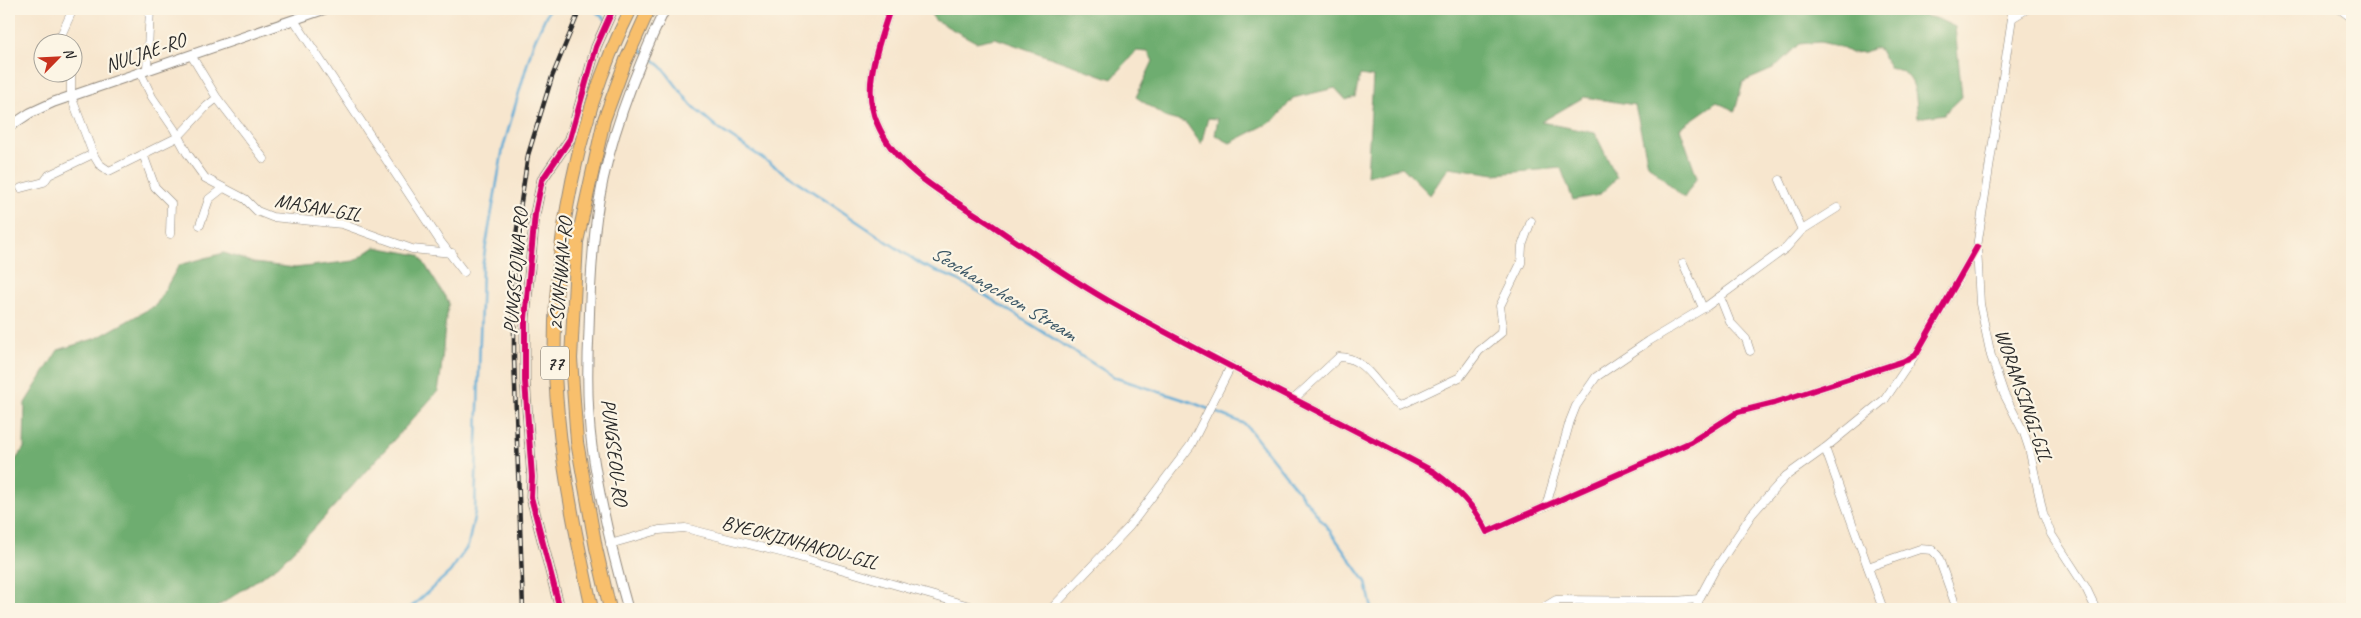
<svg xmlns="http://www.w3.org/2000/svg" width="2361" height="618" font-family="Caveat,sans-serif">
	<rect width="100%" height="100%" fill="#fcf5e5"/>
	<filter id="ink" filterUnits="userSpaceOnUse"><feTurbulence type="fractalNoise" baseFrequency=".02" numOctaves="2"/><feDisplacementMap in="SourceGraphic" scale="10" xChannelSelector="R" yChannelSelector="G"/><feConvolveMatrix kernelMatrix="1 2 1 2 8 2 1 2 1" color-interpolation-filters="sRGB"/></filter>
	<filter id="wash" filterUnits="userSpaceOnUse"><feTurbulence type="fractalNoise" baseFrequency=".0096" numOctaves="4" result="noise"/><feDisplacementMap in="SourceGraphic" scale="20" xChannelSelector="R" yChannelSelector="G"/><feGaussianBlur stdDeviation="1.12" result="paint"/><feColorMatrix in="noise" values="0 0 0 0 0 0 0 0 0 0 0 0 0 0 0 0 0 1.4 0 .05"/><feComposite in="paint" operator="in"/></filter>
	<g filter="url(#wash)">
		<rect width="100%" height="100%" fill="#f7e6ce"/>
		<g fill="#6ead6f" stroke="#4c6c4d">
			<path d="M931,9h966l41,10 17,8 7,70 -18,17 -26,4c-3,-25 0,-45 -29,-51l-9,-17 -5,-2 -10,4 -14,1 -13,-7 -18,-4 -21,2 -26,25 -30,13 -8,29 -18,-9 -37,26 17,49 -13,21 -36,-34 -13,-59 -51,-8 -43,25 54,11 22,45 -18,17 -26,5 -12,-32 -66,6 -46,-7 -19,28 -28,-28 -35,9 6,-99 -13,-2 -5,22 -9,3 -11,-12 -42,10 -18,22 -45,23 -15,-8 3,-16 -10,-1 -7,26 -15,-21 -19,-5 -31,-21 17,-36 -5,-9 -12,-1 -24,28 -117,-41 -19,4 -41,-22 -5,-7z"/>
			<path d="M375,247l44,8 30,48c-7,30 -5,58 -11,88l-127,141 -32,33 -65,44h-205v-140l15,-21 1,-45 33,-53 39,-12 59,-33 23,-40 45,-12 30,10 41,5 59,-7z"/>
		</g>
		<g fill="none" stroke-linecap="round" stroke-linejoin="round">
			<g stroke="#5caad5" stroke-width="2.5">
				<polyline points="593,9 606,20"/>
				<polyline points="637,46 662,67 692,106 719,129 922,265 958,280 981,293 1116,378 1191,402 1245,424 1330,531 1366,582 1372,609"/>
				<polyline points="409,609 450,572 468,546 475,512 482,268 503,148 533,44 549,9"/>
			</g>
		</g>
	</g>
	<g filter="url(#ink)">
		<g fill="none" stroke-linecap="round" stroke-linejoin="round">
			<defs>
				<g id="minor">
					<path d="M890,9c-11,35 -29,78 -13,114 20,48 71,73 112,100 41,28 82,57 125,81 105,59 214,111 320,168 23,17 41,34 53,60l204,-90 47,-30 36,-9 133,-43 9,-6 61,-107"/>
					<polyline points="2010,9 2012,18 1977,247 1980,304 1991,356 2004,394 2024,433 2029,448 2043,513 2051,534 2086,588 2096,609"/>
					<polyline points="2340,9 2352,18"/>
					<polyline points="2012,18 2027,9"/>
					<polyline points="294,20 440,241 464,272"/>
					<polyline points="58,42 73,9"/>
					<polyline points="191,55 217,98 264,159"/>
					<polyline points="147,69 150,9"/>
					<polyline points="71,72 71,96 93,154 99,164 109,171 178,137 207,106 217,98"/>
					<polyline points="140,72 152,97 174,129 187,153 205,178 245,199 257,211 272,217 342,224 412,249 452,253"/>
					<polyline points="143,154 155,187 171,203 170,234"/>
					<polyline points="1780,180 1802,230"/>
					<polyline points="21,188 44,182 49,175 93,154"/>
					<polyline points="200,225 209,199 223,188"/>
					<polyline points="1683,263 1703,308"/>
					<polyline points="1720,297 1730,322 1746,339 1750,351"/>
					<path d="M1295,398l44,-41c30,0 40,37 62,48l59,-28 19,-26 22,-18 1,-12 -2,-15 21,-43 1,-17 9,-25"/>
					<polyline points="1825,448 1883,609"/>
					<polyline points="1546,506 1570,421 1576,406 1596,377 1649,341 1707,306 1786,248 1802,230 1837,208"/>
					<polyline points="610,544 659,530 685,528 788,554 980,609"/>
					<polyline points="1868,567 1920,549 1932,550 1938,556 1957,609"/>
					<polyline points="1051,609 1129,527 1191,445 1231,366"/>
					<polyline points="1545,609 1546,606 1556,600 1675,601 1699,599"/>
					<polyline points="1696,609 1699,599 1713,573 1752,514 1786,476 1825,448 1885,399 1915,355"/>
				</g>
				<g id="tertiary">
					<polyline points="9,127 30,113 54,102 325,9"/>
					<polyline points="560,609 531,497 532,477 525,381 525,319 535,214 542,180 570,139 596,47 613,9"/>
					<path d="M628,609c-15,-53 -28,-107 -36,-162 -5,-38 -5,-79 -3,-117 1,-43 3,-86 10,-129 11,-65 37,-132 66,-192"/>
				</g>
				<g id="trunk">
					<path d="M592,609c-14,-64 -28,-129 -34,-194 -13,-130 13,-289 73,-406"/>
					<polyline points="610,609 596,548 577,442 571,359 577,242 604,120 626,60 649,9"/>
				</g>
			</defs>
			<use href="#minor" stroke="#91887c" stroke-width="9"/>
			<use href="#tertiary" stroke="#91887c" stroke-width="11"/>
			<use href="#trunk" stroke="#91887c" stroke-width="14"/>
			<use href="#minor" stroke="#fff" stroke-width="8"/>
			<use href="#tertiary" stroke="#fff" stroke-width="9"/>
			<use href="#trunk" stroke="#f8bf6c" stroke-width="12"/>
			<defs>
				<polyline id="rail" points="523,609 514,357 514,249 528,155 552,77 580,9"/>
			</defs>
			<use href="#rail" stroke="#2b2b2b" stroke-width="4.5"/>
			<use href="#rail" stroke="#fcf5e5" stroke-width="2.5" stroke-dasharray="8" stroke-linecap="butt"/>
			<defs>
				<g id="cycleway">
					<path d="M890,9c-11,35 -29,78 -13,114 20,48 71,73 112,100 41,28 82,57 125,81 105,59 214,111 320,168 23,17 41,34 53,60l204,-90 47,-30 36,-9 133,-43 9,-6 61,-107"/>
					<polyline points="560,609 531,497 532,477 525,381 525,319 535,214 542,180 570,139 596,47 613,9"/>
				</g>
			</defs>
			<use href="#cycleway" stroke="#fcf5e5" stroke-width="9"/>
			<use href="#cycleway" stroke="#d6006c" stroke-width="6"/>
		</g>
	</g>
	<g text-anchor="middle" stroke-width="4.5" stroke-linejoin="round" paint-order="stroke">
		<rect fill="#fcf5e5" stroke="#6a6863" stroke-width="1" x="541" y="346.5" width="28" height="33" rx="4"/>
		<g font-size="19" font-weight="bold" fill="#2b2b2b">
			<text x="555" y="370">77</text>
		</g>
		<g font-size="20" fill="#2b2b2b" stroke="#fcf5e5">
			<text transform="translate(145 52) rotate(-19)" y="7">NULJAE-RO</text>
			<text transform="translate(318 207) rotate(10)" y="7">MASAN-GIL</text>
			<text transform="translate(515 271) rotate(-85)" y="7">PUNGSEOJWA-RO</text>
			<text transform="translate(560 274) rotate(-85)" y="7">2SUNHWAN-RO</text>
			<text transform="translate(2024 395) rotate(71)" y="7">WORAMSINGI-GIL</text>
			<text transform="translate(615 452) rotate(83)" y="7">PUNGSEOU-RO</text>
			<text transform="translate(800 542) rotate(15)" y="7">BYEOKJINHAKDU-GIL</text>
		</g>
		<g font-size="21" font-style="italic" fill="#3c5766" stroke="#fcf5e5">
			<text transform="translate(1004 293) rotate(31)" y="7">Seochangcheon Stream</text>
		</g>
	</g>
	<rect width="2361" height="618" fill="none" stroke="#fcf5e5" stroke-width="30"/>
	<g transform="translate(58 58) rotate(66)"><circle r="24" fill="#fcf5e5" stroke="#a8a49b"/>
	<path d="M0-4L9 19L0 12L-9 19Z" fill="#c8321e"/>
	<text y="-8" font-size="14" font-weight="bold" text-anchor="middle" fill="#2b2b2b">N</text>
	</g>
</svg>
